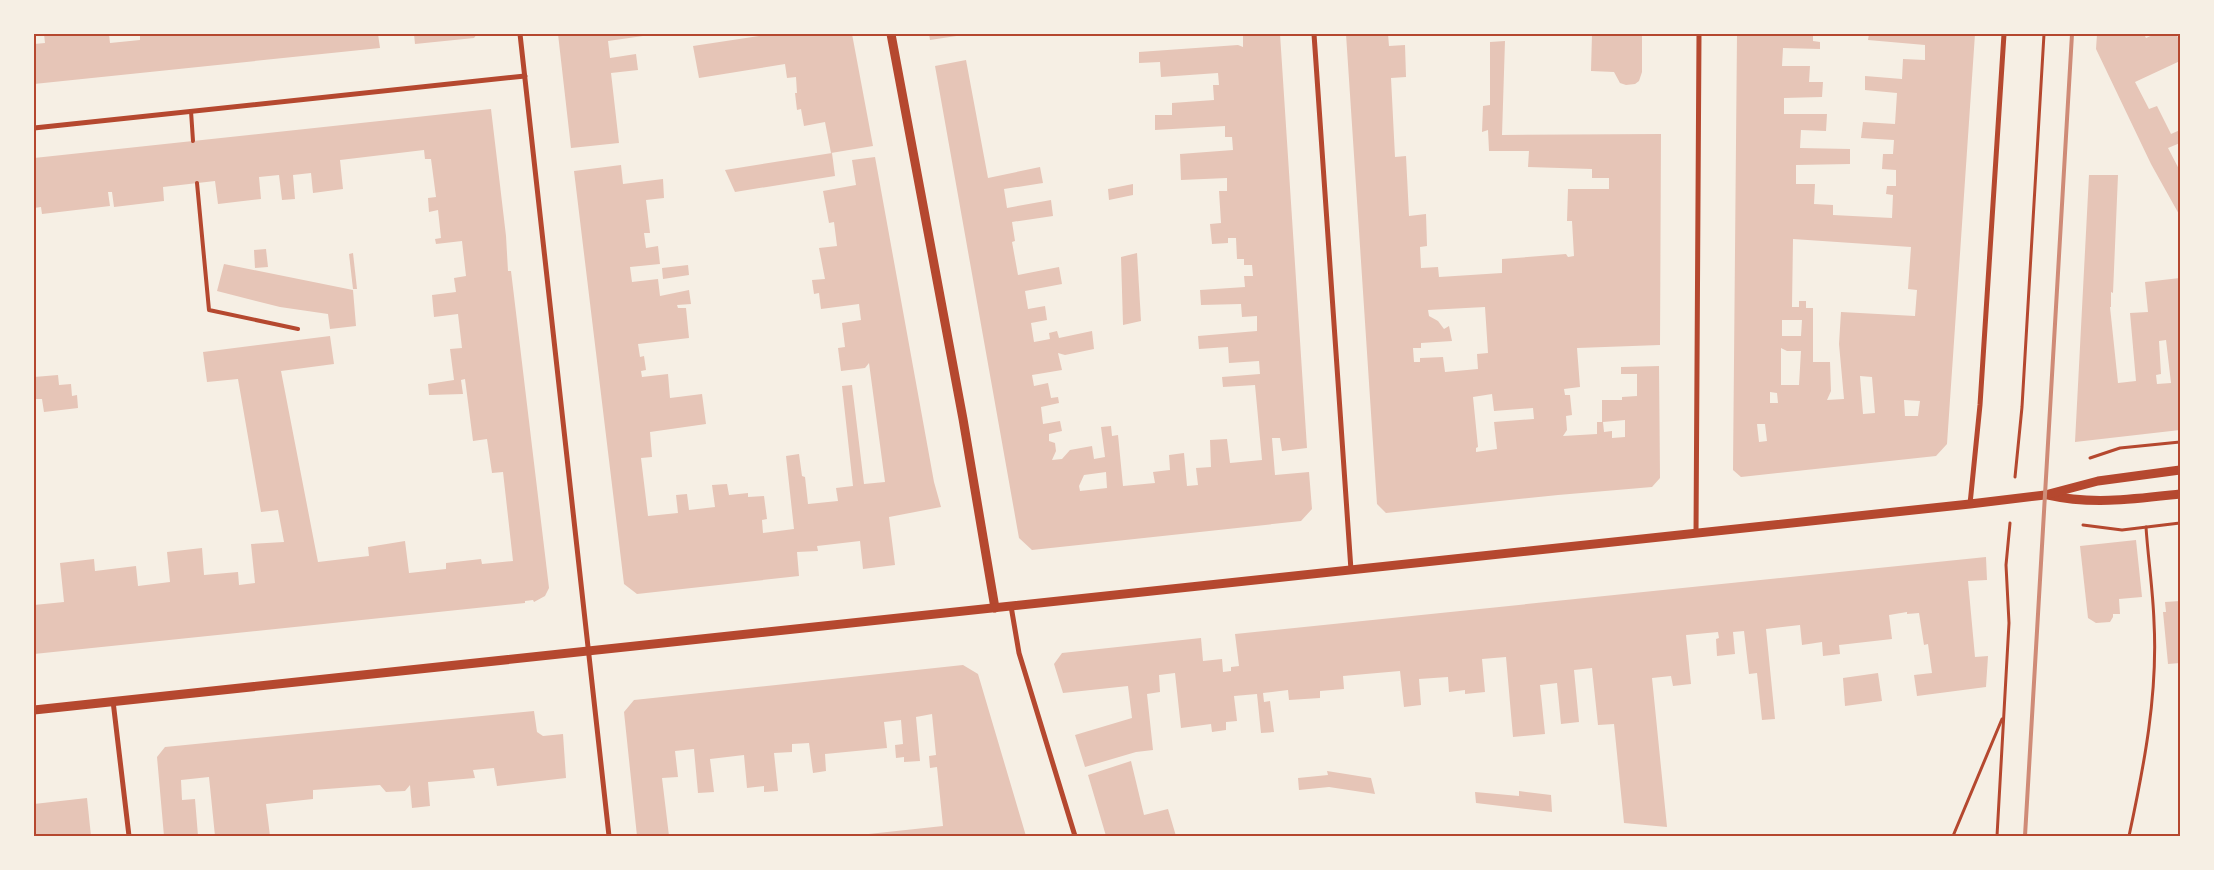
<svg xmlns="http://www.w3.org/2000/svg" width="2214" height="870" font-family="'IBM Plex Sans',sans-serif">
	<rect width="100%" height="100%" fill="#f6efe4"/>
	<g fill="#e6c5b7" fill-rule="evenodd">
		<polygon points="44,34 109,34 110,43 140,40 140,34 378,34 380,48 34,84 34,44 45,43"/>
		<polygon points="414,34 477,34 474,38 415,44"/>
		<polygon points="558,34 643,34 643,36 608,41 610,58 636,54 638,70 611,73 619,143 571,148"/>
		<polygon points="773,34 852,34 873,146 831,153 825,122 804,126 801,109 797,110 795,93 797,93 796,77 787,78 785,64 699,78 693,46"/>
		<polygon points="929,34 963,34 963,35 930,40"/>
		<path d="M1243,34h37l27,414 -25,3 -2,-13h-8l3,37 34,-3 3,37 -11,12 -269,29 -13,-12 -84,-472 31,-6 22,118 52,-11 3,16 -39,6 3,19 44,-8 2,16 -41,6 3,19 -3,1 6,33 41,-8 3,17 -37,7 3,18 17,-3 2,14 -16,3 3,19 16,-3 -1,-6 8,-2 2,7 33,-7 2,18 -29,6 -7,-2 4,17 -30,5 2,11 14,-3 3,15 7,-1 1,6 -18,4 2,17 17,-3 2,10 -13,3v7l6,2 1,8 -4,9 10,-1 8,-9 22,-4 2,13 11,-2 -4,-30 10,-1 1,10 6,-1 5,51 32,-3 -2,-11 17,-2 -1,-15 15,-2 3,33 11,-1 -2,-17 15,-1 -1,-27 17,-1 3,24 32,-3 -7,-75 -32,2 -1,-10 38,-3 -1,-13 -30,2 -1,-16 -29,2 -1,-13 59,-5v-15l-15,1 -1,-13 -40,1 -1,-15 45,-3 -1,-11h9l-1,-11h-8v-6h-7l-1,-21h-8v5l-16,1 -2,-20 11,-1 -2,-32h8v-13l-46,2 -1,-26 53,-4 -1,-13h-7v-11l-70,4v-15h17v-12l42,-3 -1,-15h6l-1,-12 -57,4 -1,-15 -21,1v-11l99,-7 5,2zM1106,472l1,16 -27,3 -1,-5 5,-11z"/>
		<path d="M1346,34h42l1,12 16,-1 1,32 -15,1 4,79 11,-1 3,60 17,-2 1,32 -7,1 1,21 17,-1 1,10 63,-4v-14l64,-5 2,3 6,-1 -2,-35h-5l1,-32h41v-11h-17v-9l-64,-2 1,-16h-40l-1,-21 -6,2 1,-26 7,-1v-63l15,-1 -3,94 159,-1 -1,211 -83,3 3,39 -16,2 1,6h5l2,20 -6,1 1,14 -4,6 34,-2v-12h5v-22h20v-3l15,-1v-22h-16v-7l38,-1 1,112 -8,9 -94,8 -172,18 -9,-9zM1485,307l3,46 -11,1 1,15 -33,3 -2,-15 -23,1v4h-6l-1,-14h8v-5l31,-2 -3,-15 -5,3 -6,-8 -9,-5 -1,-6zM1492,394l2,17 39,-3 1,11 -40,3 3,27 -21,3v-4l2,-1 -5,-50zM1625,420v17l-13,1v-7l-8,1 -1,-10z"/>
		<polygon points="1592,34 1642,34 1642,72 1639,81 1635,84 1626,85 1620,83 1614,72 1591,71"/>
		<path d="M1737,34h76v7l7,1v7l-37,-1 -1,18h28l-1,16h14l-1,15 -38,1v16h43l-1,17 -25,-1 -1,18 50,1v15l-54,1v19h19l-1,20 19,1v10l59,3 1,-23 -7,-1 1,-8h9v-16l-14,-1 1,-15h10l1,-14 -33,-2 2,-16 32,2 2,-31 -32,-3v-14l37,3 1,-20 22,1v-15l-57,-5 1,-6h106l-28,410 -11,12 -195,21 -8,-7zM1793,239l118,8 -3,42 9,1 -2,26 -74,-4 -2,32 5,55 -17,1 4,-9 -1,-29h-17v-54h-7v-7h-7v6h-7zM1782,320h20l-1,16h-19zM1781,348l6,3h14l-2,34h-18zM1860,376l12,1 3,36 -12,1zM1770,392l7,1 1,10h-8zM1904,400l16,1 -2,15h-13zM1757,424h8l2,17 -8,1z"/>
		<polygon points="2097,34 2144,34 2146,38 2155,34 2176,34 2180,41 2180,61 2135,82 2149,109 2157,106 2171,134 2180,130 2180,143 2168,148 2180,171 2180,216 2151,164 2096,49"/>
		<polygon points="491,109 506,236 508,271 511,271 549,588 545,596 534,602 533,600 525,601 525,603 34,654 34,605 64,602 60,563 94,559 95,571 136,566 138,586 170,582 167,552 202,548 204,575 238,572 239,585 255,583 251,544 284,542 278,510 261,512 238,379 207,382 203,352 330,336 334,364 281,371 318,562 369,556 368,547 405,541 409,573 446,569 446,563 481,559 482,564 513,561 503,472 492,473 487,439 473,441 465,379 461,380 463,394 429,395 428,384 454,380 450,349 462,348 458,314 434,317 432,295 456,292 454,278 466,276 462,241 436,244 435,239 441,238 438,210 429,212 428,198 436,197 431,159 425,159 424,150 340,160 343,189 313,193 311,173 293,175 295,199 282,200 279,175 259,177 261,199 218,204 215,181 163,187 164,201 114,207 112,192 108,192 110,206 42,214 41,207 34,208 34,158"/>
		<polygon points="832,153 835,176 735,192 725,170"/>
		<polygon points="875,157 934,482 941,507 889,517 895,565 863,569 860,541 817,546 818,551 797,552 799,576 637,594 624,584 574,171 621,165 623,184 663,179 664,198 646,200 650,233 644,233 646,248 658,246 660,264 630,267 632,282 658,279 660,296 689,290 691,304 677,305 678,308 686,308 689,338 638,344 640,357 644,356 646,370 641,371 642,377 668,374 670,398 702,394 706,424 650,432 652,457 641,458 648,516 678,513 676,495 687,494 689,510 715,507 712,485 727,484 729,495 748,493 748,497 764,496 767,519 762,520 763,533 794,529 786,456 799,454 802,476 805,477 808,504 838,501 836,488 853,486 842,386 852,385 864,484 885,482 869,363 865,368 841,371 838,348 845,347 842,323 861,320 859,304 821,309 819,293 814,294 812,280 825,279 819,248 837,246 834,222 829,223 823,191 856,185 852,160"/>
		<path d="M2089,175h29l-5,118 -2,-1v15h-1l8,76 18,-2 -6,-68 18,-1 -3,-30 35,-4v152l-105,12zM2166,340l5,43 -14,1 -1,-9 5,-1 -2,-33z"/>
		<polygon points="1133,184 1133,195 1109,200 1108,189"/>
		<polygon points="266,249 268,267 255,268 254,250"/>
		<polygon points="353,253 357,289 353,289 349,254"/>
		<polygon points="1137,253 1141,321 1123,325 1121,257"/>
		<polygon points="224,264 353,290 356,326 330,329 328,314 280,307 217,291"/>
		<polygon points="688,265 689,275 663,279 662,268"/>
		<polygon points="58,375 59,385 71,384 72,396 77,395 78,408 44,412 42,399 34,399 34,377"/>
		<polygon points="2136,540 2142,597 2119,599 2120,614 2113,614 2113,617 2110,622 2096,623 2088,618 2080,546"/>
		<polygon points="1986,557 1987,580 1968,581 1975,657 1988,656 1986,687 1917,696 1914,675 1932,673 1928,644 1924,645 1919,613 1907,614 1907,612 1889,615 1892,639 1839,645 1840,654 1823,656 1822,642 1802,645 1800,625 1766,629 1775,719 1762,720 1757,673 1749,674 1744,631 1733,632 1735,654 1717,656 1716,639 1719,638 1718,632 1686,635 1691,684 1673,686 1671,676 1652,678 1667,827 1624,823 1614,724 1598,725 1592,668 1574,670 1579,722 1561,724 1557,683 1540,685 1545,734 1513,737 1506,657 1482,659 1485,692 1465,694 1465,690 1449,692 1448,677 1419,679 1421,705 1404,707 1400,671 1343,676 1344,689 1320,691 1320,698 1289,700 1288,690 1263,693 1264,702 1270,701 1274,732 1261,733 1257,694 1234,696 1237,721 1226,722 1226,730 1212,732 1211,724 1181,728 1175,673 1159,675 1160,692 1147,694 1153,750 1136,752 1085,767 1075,735 1132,718 1128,686 1063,693 1054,664 1062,653 1201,638 1203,661 1222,659 1223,672 1231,671 1231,667 1239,666 1235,634"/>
		<polygon points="2180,601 2180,663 2168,664 2163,612 2166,612 2165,602"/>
		<polygon points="963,665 978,674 1026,836 850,836 943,826 937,767 930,768 929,756 936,755 932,714 916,717 920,761 904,762 904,757 896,758 895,745 903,744 901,720 884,722 887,748 825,754 826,771 813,773 809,743 792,744 792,752 774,753 778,791 764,792 764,786 747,788 744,755 710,759 714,792 698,793 694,749 675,751 678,777 662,778 669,836 637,836 624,712 634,700"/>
		<polygon points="1878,673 1882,701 1845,706 1843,678"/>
		<polygon points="534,711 537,732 543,736 563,734 566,778 497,786 494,768 473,770 475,778 428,782 430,806 412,808 410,785 405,791 386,792 380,785 313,790 313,799 266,804 270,836 215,836 209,777 181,780 182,800 195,799 198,836 164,836 157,757 165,747"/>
		<polygon points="1131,761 1144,815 1168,809 1176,836 1106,836 1088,775"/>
		<polygon points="1327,771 1371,778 1375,794 1329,787 1299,790 1298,778 1328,775"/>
		<polygon points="1519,791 1551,795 1552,812 1476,803 1475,792 1519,796"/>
		<polygon points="87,798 91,836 34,836 34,804"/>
	</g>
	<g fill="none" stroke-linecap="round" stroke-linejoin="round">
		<g stroke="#b5482f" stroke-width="3">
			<polyline points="2090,458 2120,448 2180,442"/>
			<polyline points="2015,477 2022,407 2044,34"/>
			<polyline points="2083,525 2122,530 2180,523"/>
			<polyline points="1953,836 2002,719"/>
			<polyline points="1997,836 2009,623 2006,565 2010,523"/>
			<path d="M2129,836c15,-70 29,-142 25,-214 -1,-32 -6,-64 -8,-95"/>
		</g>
		<g stroke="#b5482f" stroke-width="4">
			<polyline points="191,111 193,141"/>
			<polyline points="197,183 209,310 298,329"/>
		</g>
		<g stroke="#b5482f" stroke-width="5">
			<polyline points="520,34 609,836"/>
			<polyline points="1314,34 1351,570"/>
			<polyline points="34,128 525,76"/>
			<polyline points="1970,504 1980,405 2004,34"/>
			<polyline points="1696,534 1699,34"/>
			<polyline points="1011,606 1019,653 1075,836"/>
			<polyline points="113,701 129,836"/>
		</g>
		<g stroke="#b5482f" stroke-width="9">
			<polyline points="891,34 963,419 995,608"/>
			<path d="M2048,495c44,10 87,4 132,-1"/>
			<polyline points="34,710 1970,504 2045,495 2098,481 2180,470"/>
		</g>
		<polyline stroke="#cf8b77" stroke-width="4" points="2025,836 2072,34"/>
	</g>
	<rect width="2214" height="870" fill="none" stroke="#f6efe4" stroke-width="70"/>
	<rect x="35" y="35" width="2144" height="800" fill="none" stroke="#b5482f" stroke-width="2"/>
</svg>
